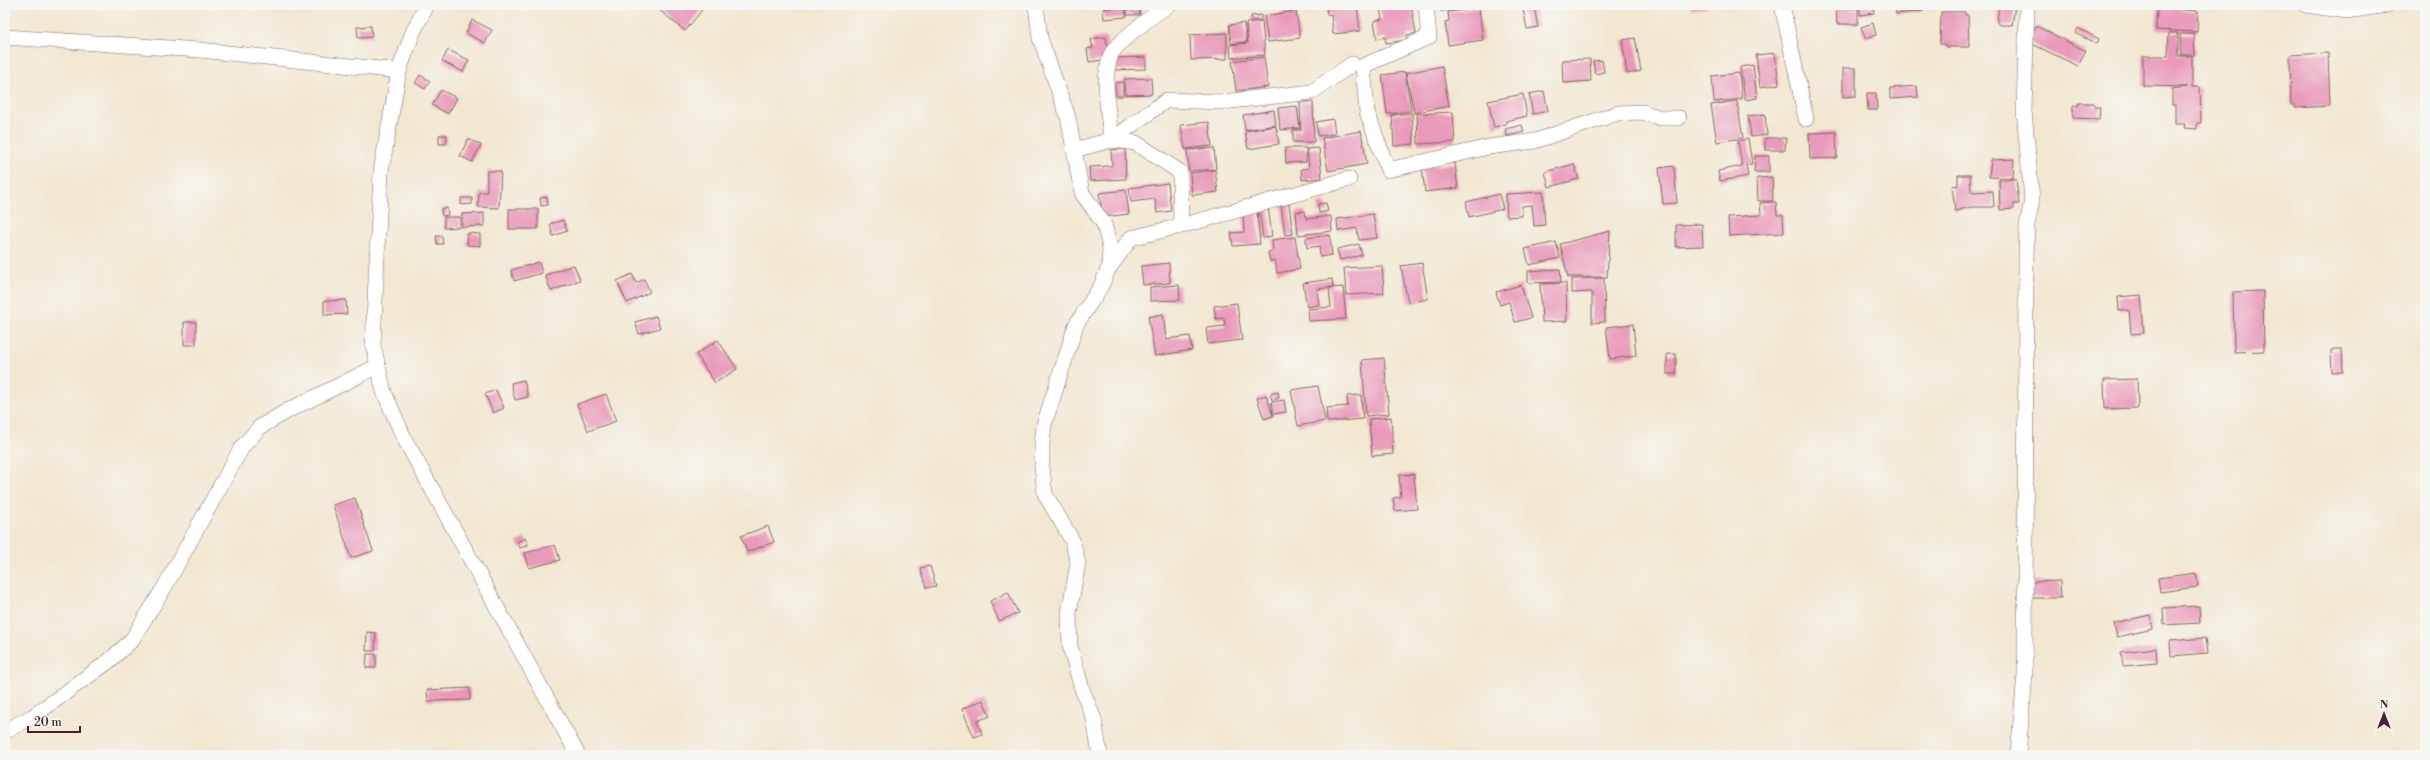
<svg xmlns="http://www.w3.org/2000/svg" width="2430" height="760" font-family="'Libre Bodoni',serif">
	<rect width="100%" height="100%" fill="#f6f6f2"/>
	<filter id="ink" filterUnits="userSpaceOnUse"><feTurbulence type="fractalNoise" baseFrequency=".025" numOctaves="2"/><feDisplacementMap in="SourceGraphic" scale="8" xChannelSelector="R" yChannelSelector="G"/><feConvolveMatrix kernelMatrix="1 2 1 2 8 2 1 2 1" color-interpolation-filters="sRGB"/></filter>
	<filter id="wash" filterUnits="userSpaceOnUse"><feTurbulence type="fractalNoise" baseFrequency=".012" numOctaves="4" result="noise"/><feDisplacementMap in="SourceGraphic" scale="16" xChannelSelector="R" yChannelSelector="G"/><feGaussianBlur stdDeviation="0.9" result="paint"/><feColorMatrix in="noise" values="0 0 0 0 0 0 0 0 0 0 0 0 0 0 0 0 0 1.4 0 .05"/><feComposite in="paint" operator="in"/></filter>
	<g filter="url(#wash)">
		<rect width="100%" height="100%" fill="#f2e7d1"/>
		<g id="blocks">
			<g fill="#e999b9">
				<polygon points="653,5 706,5 685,31"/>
				<polygon points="1127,5 1139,5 1140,15 1127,15"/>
				<polygon points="1326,5 1357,5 1360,31 1333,34 1331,14 1327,15"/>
				<polygon points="1411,5 1416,33 1407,35 1407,40 1386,43 1385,37 1377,39 1374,21 1382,19 1380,9"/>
				<polygon points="1440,5 1475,5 1475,6 1441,11"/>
				<polygon points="1691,5 1707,5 1707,8 1692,9"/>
				<polygon points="1873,5 1874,13 1860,15 1860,6"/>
				<polygon points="1895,5 1923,5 1923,11 1896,14"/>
				<polygon points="1999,5 2015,5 2012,25 1999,25 1997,22"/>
				<polygon points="1125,7 1126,17 1104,19 1103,9"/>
				<polygon points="1534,7 1538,27 1527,29 1523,9"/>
				<polygon points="1479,8 1483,40 1448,45 1445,22 1449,21 1448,12"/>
				<polygon points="1858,8 1858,24 1837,24 1836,9"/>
				<polygon points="2159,8 2198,11 2197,32 2156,30 2157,10"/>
				<polygon points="1296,11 1300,38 1268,42 1264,16"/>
				<polygon points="1941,12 1965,12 1965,15 1968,15 1969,47 1946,47 1945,44 1940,44"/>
				<polygon points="1261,15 1261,20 1252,21 1251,16"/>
				<polygon points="472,20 492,30 485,43 466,33"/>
				<polygon points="1262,21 1265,55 1231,58 1230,45 1248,43 1246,23"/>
				<polygon points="1244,23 1247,42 1231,44 1229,25"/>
				<polygon points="1873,23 1876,35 1865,38 1861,27"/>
				<polygon points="371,26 372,37 358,38 357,27"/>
				<polygon points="2036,26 2086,51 2078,66 2028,42"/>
				<polygon points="2078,28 2099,39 2097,44 2075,33"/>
				<polygon points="1227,33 1227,59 1191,60 1190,35"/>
				<polygon points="2169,33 2178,33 2178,56 2192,56 2192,87 2200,87 2201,123 2197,123 2197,129 2184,128 2185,124 2175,124 2175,105 2172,105 2172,89 2187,87 2143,86 2143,56 2168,56"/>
				<polygon points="2180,34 2194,34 2195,55 2181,55"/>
				<polygon points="1106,37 1109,59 1089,62 1087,49 1093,48 1091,39"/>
				<polygon points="1635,38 1641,71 1627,74 1622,40"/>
				<polygon points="448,50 469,60 463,72 442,61"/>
				<polygon points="1775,53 1779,84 1760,87 1756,55"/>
				<polygon points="2328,53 2330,106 2295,108 2295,105 2291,105 2290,55"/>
				<polygon points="1146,57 1146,69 1113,70 1113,58"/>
				<polygon points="1264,57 1268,87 1236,91 1232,61"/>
				<polygon points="1590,59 1591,81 1563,83 1562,60"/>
				<polygon points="1602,60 1604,72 1595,74 1593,61"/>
				<polygon points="1753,65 1757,98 1745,100 1740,67"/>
				<polygon points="1442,66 1449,106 1414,113 1406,73"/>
				<polygon points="1843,68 1856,68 1856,96 1843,97"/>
				<polygon points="1405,72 1411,111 1387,114 1382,75"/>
				<polygon points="1739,73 1742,99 1714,102 1712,76"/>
				<polygon points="420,75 430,81 425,89 415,83"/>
				<polygon points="1151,78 1152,94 1125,95 1124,79"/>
				<polygon points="1123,82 1123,96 1116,96 1115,83"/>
				<polygon points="1917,86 1918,97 1890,99 1890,88"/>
				<polygon points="441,90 457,98 448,114 432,105"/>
				<polygon points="1544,91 1548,111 1533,114 1529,94"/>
				<polygon points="1867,93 1876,93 1877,110 1868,110"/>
				<polygon points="1523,94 1527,116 1506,121 1506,124 1494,127 1488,101"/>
				<polygon points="1737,101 1743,138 1717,142 1711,105"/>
				<polygon points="1300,102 1313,102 1314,142 1293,142 1293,130 1301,130"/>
				<polygon points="2078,103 2094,103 2094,107 2100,107 2099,119 2073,118 2073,106 2078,106"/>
				<polygon points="1297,106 1300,128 1280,130 1278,108"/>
				<polygon points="1274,110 1276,125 1245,130 1243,115"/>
				<polygon points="1453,112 1455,142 1418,144 1417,114"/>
				<polygon points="1412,113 1414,144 1394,146 1392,115"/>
				<polygon points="1765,114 1767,135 1751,137 1748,116"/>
				<polygon points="1333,119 1335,134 1318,136 1316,122"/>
				<polygon points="1209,122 1212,146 1185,149 1181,125"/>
				<polygon points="1522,125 1524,132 1507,136 1505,129"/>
				<polygon points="1276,126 1279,144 1248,149 1245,131"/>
				<polygon points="1361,131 1367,164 1328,171 1322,138"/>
				<polygon points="1836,132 1837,158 1810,159 1809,133"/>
				<polygon points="439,135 447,135 446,144 439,144"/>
				<polygon points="1765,138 1786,138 1785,150 1765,150"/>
				<polygon points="468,139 481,145 472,162 460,156"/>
				<polygon points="1748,139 1752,164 1746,165 1748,176 1720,181 1718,171 1742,166 1738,141"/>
				<polygon points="1214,148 1216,169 1189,171 1187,150"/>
				<polygon points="1285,148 1306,148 1306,162 1286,163"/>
				<polygon points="1319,148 1322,178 1302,180 1301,169 1309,168 1307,149"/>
				<polygon points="1125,149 1126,179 1090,181 1089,167 1112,166 1111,150"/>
				<polygon points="1755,156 1769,156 1769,172 1754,172"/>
				<polygon points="2014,159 2013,178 1989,177 1991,160"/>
				<polygon points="1455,163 1458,188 1425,192 1422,167"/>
				<polygon points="1574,164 1579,179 1549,187 1545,172"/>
				<polygon points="1674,166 1677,203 1663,204 1659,168"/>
				<polygon points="1215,170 1218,192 1192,195 1190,173"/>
				<polygon points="487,171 501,171 499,208 478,207 479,192 487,192"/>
				<polygon points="1958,175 1970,175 1971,192 1993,191 1994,207 1971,207 1955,211 1952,186 1958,185"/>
				<polygon points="1772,177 1773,201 1758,201 1757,178"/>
				<polygon points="2013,179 2016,179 2019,204 2014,204 2014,209 2000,210 1999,180"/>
				<polygon points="1168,183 1171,211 1157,213 1155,199 1131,202 1129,188"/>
				<polygon points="1126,190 1129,214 1103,217 1099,193"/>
				<polygon points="1543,192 1545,225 1534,226 1532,205 1522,206 1522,216 1507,217 1506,194"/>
				<polygon points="1499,194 1503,209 1469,217 1466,202"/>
				<polygon points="547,197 548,205 541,206 540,198"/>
				<polygon points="461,198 472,198 472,204 461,205"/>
				<polygon points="1776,202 1777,215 1783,215 1784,233 1729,236 1728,217 1761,215 1760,203"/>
				<polygon points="1326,203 1328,211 1319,213 1318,204"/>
				<polygon points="1281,204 1289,204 1293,234 1285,235"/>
				<polygon points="1268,207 1272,236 1263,238 1259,208"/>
				<polygon points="447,208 448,215 442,216 441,209"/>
				<rect x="509" y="209" width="29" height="20"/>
				<polygon points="1257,210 1260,244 1233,246 1231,233 1244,232 1243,212"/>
				<polygon points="1305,211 1306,219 1331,216 1332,231 1298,235 1296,212"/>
				<polygon points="484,213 484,226 462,227 462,214"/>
				<polygon points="1373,214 1377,238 1359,240 1357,228 1338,231 1337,219"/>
				<polygon points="444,217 460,217 460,227 444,228"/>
				<polygon points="563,220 567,231 553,236 550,224"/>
				<polygon points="1702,224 1703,246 1676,247 1676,225"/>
				<polygon points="1610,231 1607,277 1568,277 1560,244"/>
				<polygon points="468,233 480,234 480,246 467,245"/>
				<polygon points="1330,235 1332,255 1320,257 1319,246 1307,248 1306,238"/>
				<polygon points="436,236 442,236 443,244 437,244"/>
				<polygon points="1295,237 1300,269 1277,273 1275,260 1270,261 1268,252 1273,251 1272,240"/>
				<polygon points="1556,242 1560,258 1529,265 1525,249"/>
				<polygon points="1359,244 1362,255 1340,260 1337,249"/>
				<polygon points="539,262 542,273 514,281 511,270"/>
				<polygon points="1169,263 1170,283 1143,285 1141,266"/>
				<polygon points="1422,263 1428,299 1408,303 1401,266"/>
				<polygon points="574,265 580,280 551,291 545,275"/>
				<polygon points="1382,266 1384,293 1346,295 1344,268"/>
				<polygon points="1560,269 1561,282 1528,283 1528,271"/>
				<polygon points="632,274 636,283 644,279 650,292 627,303 617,281"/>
				<polygon points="1604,278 1605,322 1592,323 1592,292 1572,293 1572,279"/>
				<polygon points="1332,279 1333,287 1317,289 1319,305 1307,307 1303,283"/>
				<polygon points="1566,283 1567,321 1542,322 1540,284"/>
				<polygon points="1179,285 1180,300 1150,301 1150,287"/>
				<polygon points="1521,285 1531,318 1515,322 1509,302 1500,305 1496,292"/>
				<polygon points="1343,287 1346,319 1309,321 1308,309 1331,307 1329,288"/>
				<polygon points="2263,291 2264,351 2234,352 2233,292"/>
				<polygon points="2141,295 2144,333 2131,334 2129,310 2119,311 2118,297"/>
				<polygon points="346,300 347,314 324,315 324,301"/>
				<polygon points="1237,303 1242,340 1208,344 1206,328 1225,326 1224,318 1216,319 1214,306"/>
				<polygon points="1163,314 1166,339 1190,336 1192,350 1155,356 1148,317"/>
				<polygon points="656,316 660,328 639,334 635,322"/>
				<rect x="184" y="322" width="12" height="23"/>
				<polygon points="1633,324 1636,356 1610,359 1606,327"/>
				<polygon points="718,340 737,369 715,383 696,354"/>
				<polygon points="2331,350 2342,350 2343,372 2332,372"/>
				<rect x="1667" y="354" width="9" height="20"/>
				<polygon points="1384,358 1389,414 1366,416 1362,360"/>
				<polygon points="2137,379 2138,408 2105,409 2104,380"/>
				<polygon points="524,380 528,397 515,400 511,383"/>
				<polygon points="1318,386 1325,421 1298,426 1291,390"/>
				<polygon points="496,390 504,408 493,413 485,394"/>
				<polygon points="1278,392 1279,398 1272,400 1270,394"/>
				<polygon points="606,394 616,421 588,431 577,404"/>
				<polygon points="1266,395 1273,416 1264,419 1257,398"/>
				<polygon points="1361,395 1363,419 1327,422 1326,408 1348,406 1347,396"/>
				<polygon points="1284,400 1286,412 1273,414 1271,402"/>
				<polygon points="1391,417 1393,454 1372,456 1369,419"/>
				<polygon points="1414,474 1417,509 1395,511 1393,498 1401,497 1399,475"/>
				<polygon points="355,498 373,551 351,558 333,505"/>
				<polygon points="768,526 774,542 747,552 741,536"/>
				<polygon points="525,538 528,545 520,548 517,542"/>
				<polygon points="555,545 560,560 529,568 525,553"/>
				<polygon points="930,566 936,586 926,588 920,568"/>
				<polygon points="2196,573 2198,587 2160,592 2158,578"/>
				<polygon points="2060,581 2061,598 2031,598 2030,582"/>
				<polygon points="1008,592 1018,613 999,621 990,601"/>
				<polygon points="2199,606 2200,623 2164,625 2163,608"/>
				<polygon points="2150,615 2153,629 2117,637 2114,623"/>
				<polygon points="367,632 376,633 375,651 366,651"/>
				<polygon points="2205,638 2207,653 2171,656 2170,641"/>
				<polygon points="2156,648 2157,663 2123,666 2121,652"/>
				<polygon points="367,654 376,654 376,668 366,668"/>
				<polygon points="470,688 470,700 428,701 427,690"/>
				<polygon points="983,700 990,716 977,721 982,734 974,737 962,709"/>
			</g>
		</g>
	</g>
	<g filter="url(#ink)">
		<use href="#blocks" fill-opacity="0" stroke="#856565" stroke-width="1"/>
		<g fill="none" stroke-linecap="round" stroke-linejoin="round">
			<defs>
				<g id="street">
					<polyline points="427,5 413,32 399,71 381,171 373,345 384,392 404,438 578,755"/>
					<polyline points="1036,5 1040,38 1068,117 1082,193 1104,224 1110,248 1109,268"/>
					<polyline points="1426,5 1429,37 1363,66 1367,112 1388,170 1489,147 1535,141 1618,113 1642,112 1661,118 1679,118"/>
					<polyline points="1782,5 1806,119"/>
					<polyline points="2306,5 2347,11 2387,5"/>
					<polyline points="5,37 200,50 399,71"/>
					<polyline points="1074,150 1111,140 1167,100 1222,102 1312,92 1352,64"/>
					<polyline points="1181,226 1349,179"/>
					<polyline points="5,731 32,717 109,661 131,641 164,588 242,447 260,427 289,410 378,366"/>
					<path d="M1100,755l-6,-36 -12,-30 -12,-43 -1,-33 9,-50 -6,-23 -27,-46 -3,-27v-23l2,-19 32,-100 25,-39 8,-18 22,-30 50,-12 -1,-54 -44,-29 -25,-3c-2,-27 -10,-59 0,-85 5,-13 45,-42 58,-50"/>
					<polyline points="2018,755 2025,674 2026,257 2027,225 2032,200 2024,111 2027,5"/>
				</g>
			</defs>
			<use href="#street" stroke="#856565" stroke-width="16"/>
			<use href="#street" stroke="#fff" stroke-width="15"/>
		</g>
	</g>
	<rect width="2430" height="760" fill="none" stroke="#f6f6f2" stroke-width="20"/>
	<g transform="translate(2384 714)" stroke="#f6f6f2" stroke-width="3" paint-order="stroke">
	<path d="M0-3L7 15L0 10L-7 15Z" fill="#4a1f2b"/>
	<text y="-6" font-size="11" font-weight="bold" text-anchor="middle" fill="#4a1f2b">N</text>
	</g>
	<path d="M28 726v6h52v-6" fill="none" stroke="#4a1f2b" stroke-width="2"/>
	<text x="34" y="726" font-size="12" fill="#4a1f2b" stroke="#f6f6f2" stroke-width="3" paint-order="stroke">20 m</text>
</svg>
